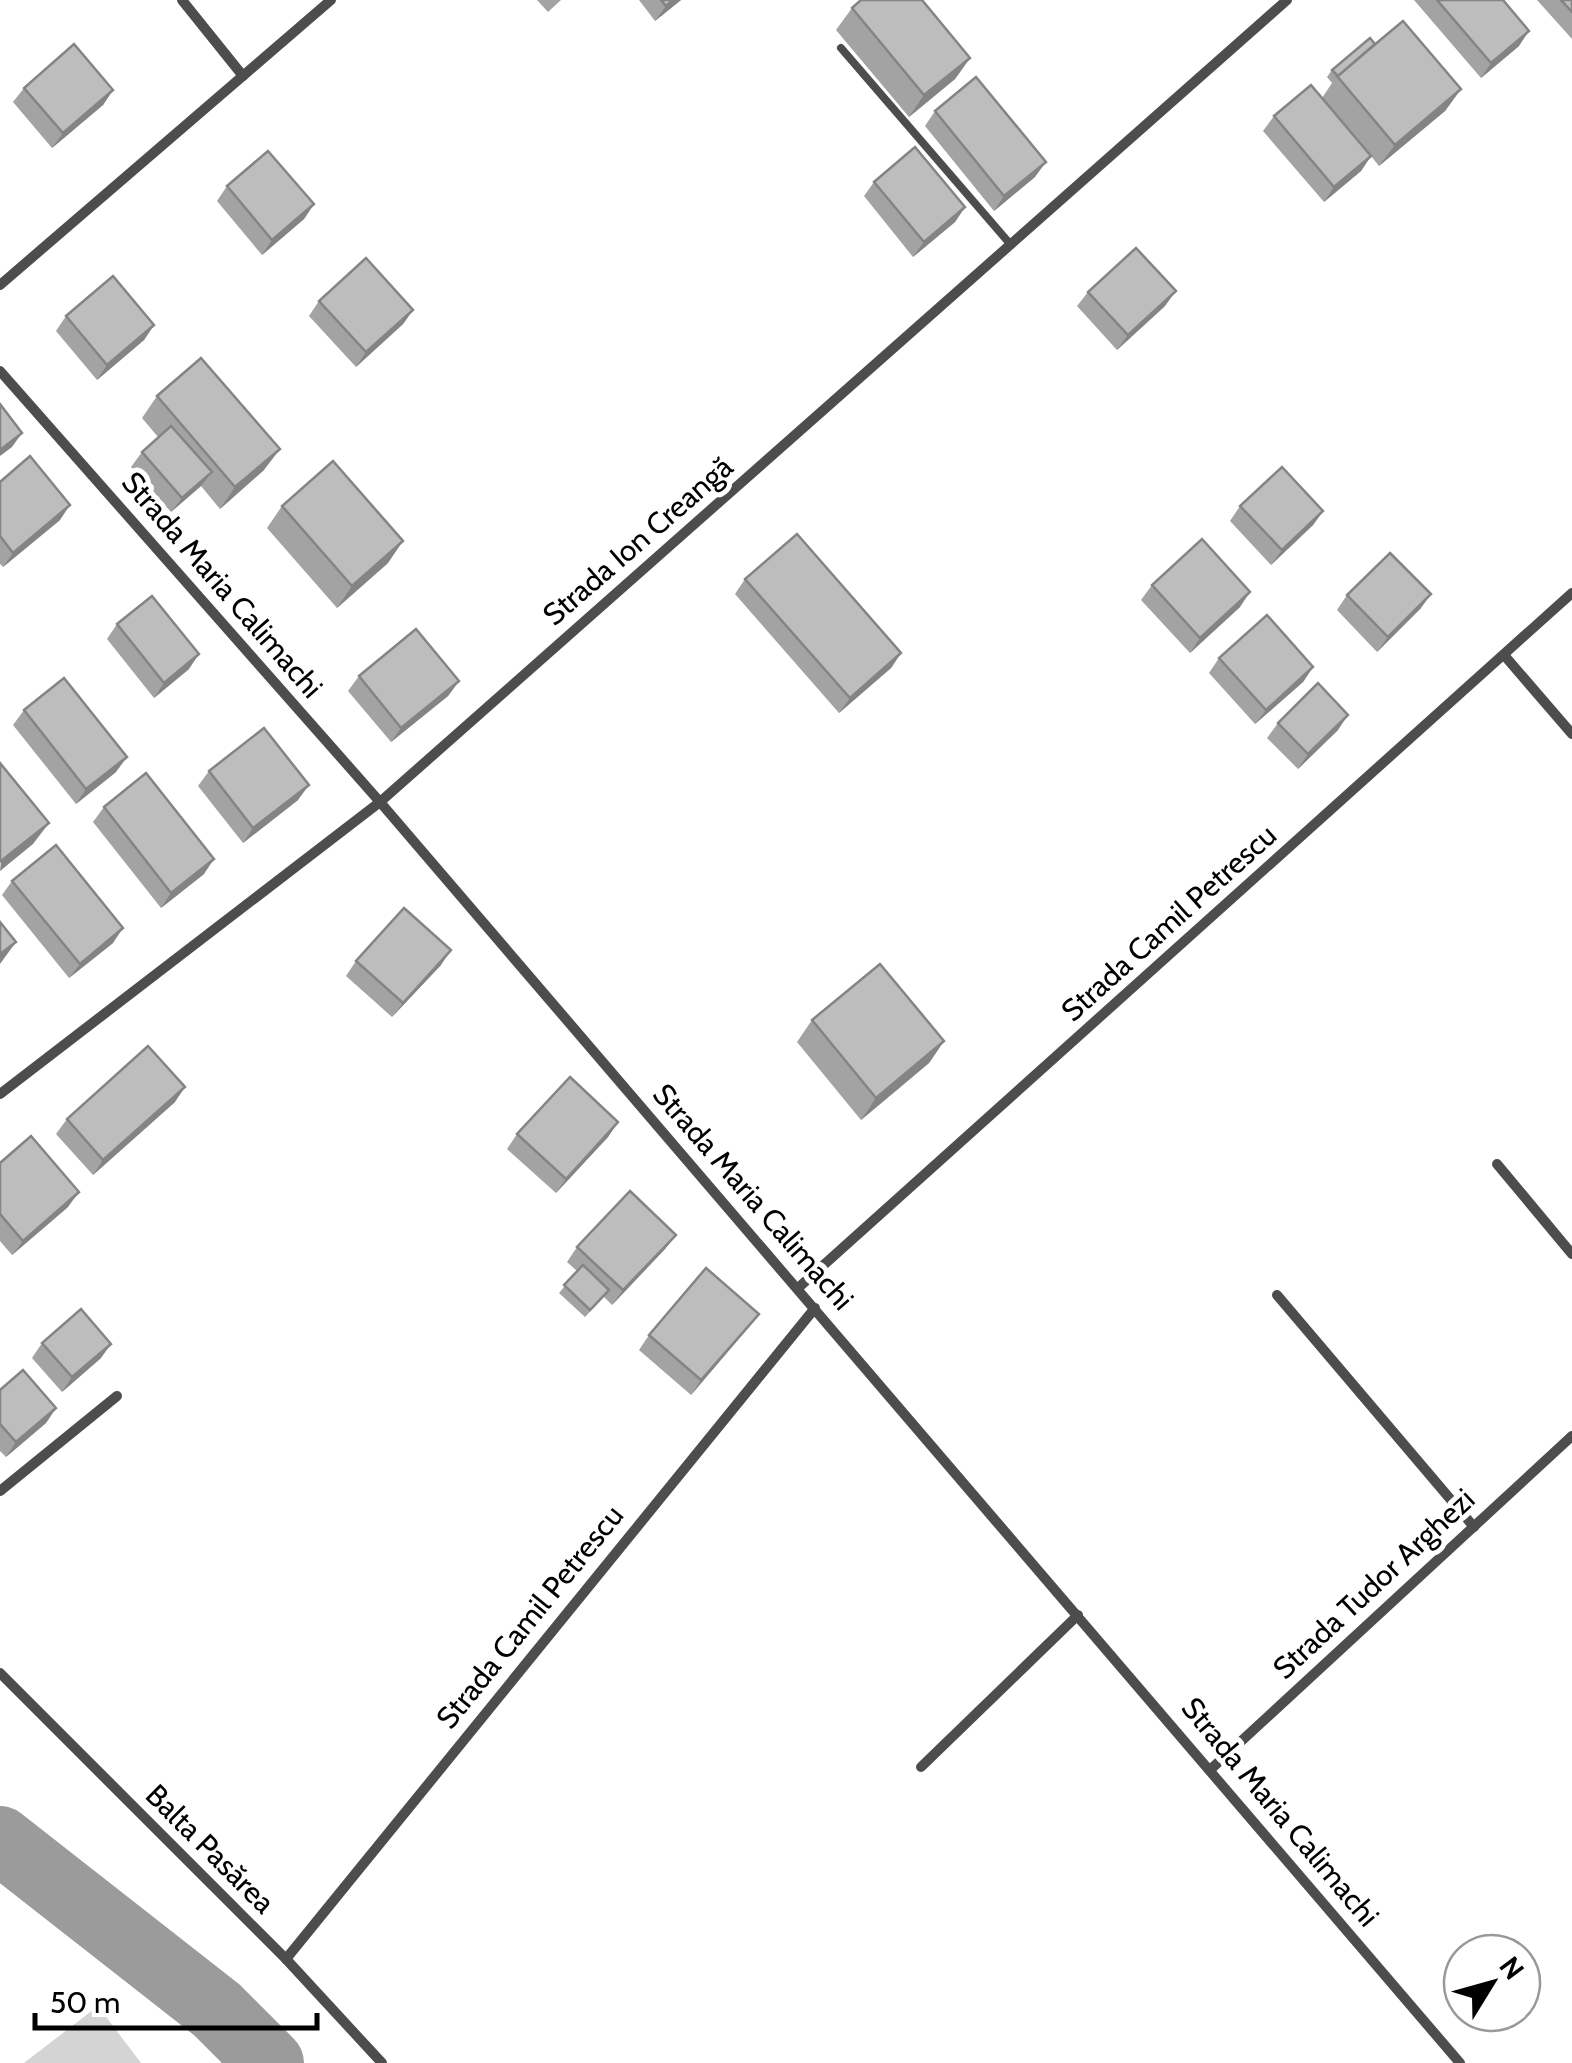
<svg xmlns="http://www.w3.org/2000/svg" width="1572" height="2063" font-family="Cabin,sans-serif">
	<rect width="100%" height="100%" fill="#fff"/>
	<polygon fill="#d4d4d4" points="98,2006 141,2063 24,2063"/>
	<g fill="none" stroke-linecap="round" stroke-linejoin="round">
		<polyline stroke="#9b9b9b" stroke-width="68" points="0,1840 217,2010 270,2063"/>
		<polyline stroke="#4d4d4d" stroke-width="8" points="841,48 1011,245"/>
		<g stroke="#4d4d4d" stroke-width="10">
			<polyline points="182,0 243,76"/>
			<polyline points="0,285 331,0"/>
			<polyline points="0,371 380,802 1460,2063"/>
			<polyline points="1504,655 1572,734"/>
			<polyline points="0,1094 380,802 1287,0"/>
			<polyline points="1497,1164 1572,1254"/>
			<polyline points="798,1288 1572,593"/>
			<polyline points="1277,1295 1474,1527"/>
			<polyline points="0,1491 117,1396"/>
			<polyline points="0,1673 286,1959 382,2063"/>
			<polyline points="921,1767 1078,1615"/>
			<polyline points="1211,1769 1572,1436"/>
			<polyline points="286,1959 815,1308"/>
		</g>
	</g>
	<g fill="#a3a3a3">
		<polygon points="537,0 561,0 548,12"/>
		<polygon points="639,0 681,0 655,21"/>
		<polygon points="1414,0 1503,0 1519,46 1481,78"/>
		<polygon points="1537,0 1572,0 1572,39"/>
		<polygon points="852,8 970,58 955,79 909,117 836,30"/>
		<polygon points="1375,44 1461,89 1445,111 1379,166 1371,156 1361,171 1324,202 1263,131 1274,116 1322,98 1332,83 1327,77 1332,70"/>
		<polygon points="24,88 113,90 103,105 52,148 13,102"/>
		<polygon points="935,111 1035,177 994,211 925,126"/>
		<polygon points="874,182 965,207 955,222 913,257 864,196"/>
		<polygon points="227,186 314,204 304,219 262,255 217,201"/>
		<polygon points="1088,292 1165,306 1117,350 1077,306"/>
		<polygon points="319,301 413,310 403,324 356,367 309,316"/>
		<polygon points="66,316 154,325 144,340 97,380 56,331"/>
		<polygon points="157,396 264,470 220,509 201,486 171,512 131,467 142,452 158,437 142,418"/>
		<polygon points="0,482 60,520 3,567 0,564"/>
		<polygon points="282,506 388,563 337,608 267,528"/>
		<polygon points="1240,506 1323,511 1313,525 1271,565 1230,521"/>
		<polygon points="745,579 901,653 891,668 839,713 735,594"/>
		<polygon points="1152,585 1240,607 1190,653 1141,600"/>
		<polygon points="1347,595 1421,608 1377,652 1337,610"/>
		<polygon points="117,624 189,669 154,698 107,639"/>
		<polygon points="1219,658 1313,667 1303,682 1255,724 1209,673"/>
		<polygon points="359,676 459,681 448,696 391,742 348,691"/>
		<polygon points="24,710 116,772 76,804 13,725"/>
		<polygon points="1278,723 1338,730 1298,769 1267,738"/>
		<polygon points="209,771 298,800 243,843 198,786"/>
		<polygon points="104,807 204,874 161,908 93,822"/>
		<polygon points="12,881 113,943 69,978 2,895"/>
		<polygon points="356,961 441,965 392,1017 346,976"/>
		<polygon points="812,1020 944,1041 929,1063 861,1120 797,1042"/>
		<polygon points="175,1102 93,1175 56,1134 67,1119"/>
		<polygon points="618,1122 608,1137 556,1193 507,1149 517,1134"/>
		<polygon points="0,1163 68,1207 12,1255 0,1241"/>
		<polygon points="676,1235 665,1249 612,1305 604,1297 585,1317 559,1293 577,1271 567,1262 577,1247"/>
		<polygon points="748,1328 691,1395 639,1350 649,1335"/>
		<polygon points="42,1343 101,1358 62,1392 32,1358"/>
		<polygon points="0,1390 56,1408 46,1423 6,1457 0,1451"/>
	</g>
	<g fill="#848484">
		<polygon points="673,0 681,0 655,21 666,6"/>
		<polygon points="1529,31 1519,46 1481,78 1491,63"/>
		<polygon points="970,58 955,79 909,117 924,95"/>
		<polygon points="1461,89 1445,111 1379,166 1395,145"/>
		<polygon points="113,90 103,105 52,148 63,133"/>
		<polygon points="1371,156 1361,171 1324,202 1334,187"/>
		<polygon points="1046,162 1035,177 994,211 1004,196"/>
		<polygon points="314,204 304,219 262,255 272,240"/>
		<polygon points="965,207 955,222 913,257 924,242"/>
		<polygon points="1176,291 1165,306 1117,350 1128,335"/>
		<polygon points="413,310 403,324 356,367 366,352"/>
		<polygon points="154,325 144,340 97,380 107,365"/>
		<polygon points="22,433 12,447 0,456 0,450"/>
		<polygon points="280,449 264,470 220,509 235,487"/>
		<polygon points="212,472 201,486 171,512 182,498"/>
		<polygon points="70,505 60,520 3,567 13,553"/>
		<polygon points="1323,511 1313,525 1271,565 1282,550"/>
		<polygon points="403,541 388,563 337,608 352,586"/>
		<polygon points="1250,592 1240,607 1190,653 1200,638"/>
		<polygon points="1431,594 1421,608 1377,652 1388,637"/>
		<polygon points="901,653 891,668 839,713 850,698"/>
		<polygon points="199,654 189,669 154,698 164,683"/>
		<polygon points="1313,667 1303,682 1255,724 1266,710"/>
		<polygon points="459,681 448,696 391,742 401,728"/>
		<polygon points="1348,715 1338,730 1298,769 1308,754"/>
		<polygon points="127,757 116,772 76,804 86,789"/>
		<polygon points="309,785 298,800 243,843 253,828"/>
		<polygon points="49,823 33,844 0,871 1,861"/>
		<polygon points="214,859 204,874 161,908 171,893"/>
		<polygon points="123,928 113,943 69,978 80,964"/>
		<polygon points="16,942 0,964 0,954"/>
		<polygon points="451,950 441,965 392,1017 403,1003"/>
		<polygon points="944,1041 929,1063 861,1120 876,1098"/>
		<polygon points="185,1087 175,1102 93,1175 103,1160"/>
		<polygon points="618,1122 608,1137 556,1193 566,1179"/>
		<polygon points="79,1192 68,1207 12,1255 23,1241"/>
		<polygon points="676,1235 665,1249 612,1305 623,1290"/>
		<polygon points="759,1314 748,1328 691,1395 701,1380"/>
		<polygon points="111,1344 101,1358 62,1392 72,1377"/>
		<polygon points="56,1408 46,1423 6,1457 16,1442"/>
	</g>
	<g fill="#bdbdbd" stroke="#848484" stroke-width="2.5">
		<polygon points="661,0 673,0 666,6"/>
		<polygon points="861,0 922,0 970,58 924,95 852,8"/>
		<polygon points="1437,0 1503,0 1529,31 1491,63"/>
		<polygon points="1561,0 1572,0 1572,12"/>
		<polygon points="1403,21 1461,89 1395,145 1337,76"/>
		<polygon points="1370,38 1375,44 1338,76 1332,70"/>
		<polygon points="74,44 113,90 63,133 24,88"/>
		<polygon points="976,77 1046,162 1004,196 935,111"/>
		<polygon points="1311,85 1371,156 1334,187 1274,116"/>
		<polygon points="915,147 965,207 924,242 874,182"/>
		<polygon points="268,151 314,204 272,240 227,186"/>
		<polygon points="1136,248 1176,291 1128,335 1088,292"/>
		<polygon points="366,258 413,310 366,352 319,301"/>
		<polygon points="113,276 154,325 107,365 66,316"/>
		<polygon points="201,358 280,449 235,487 157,396"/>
		<polygon points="0,404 22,433 0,450"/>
		<polygon points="171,426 212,472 182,498 142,452"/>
		<polygon points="30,456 70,505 13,553 0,536 0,482"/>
		<polygon points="333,461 403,541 352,586 282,506"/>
		<polygon points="1282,467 1323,511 1282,550 1240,506"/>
		<polygon points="797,534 901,653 850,698 745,579"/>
		<polygon points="1202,539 1250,592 1200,638 1152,585"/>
		<polygon points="1390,553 1431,594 1388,637 1347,595"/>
		<polygon points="152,596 199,654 164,683 117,624"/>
		<polygon points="1267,615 1313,667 1266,710 1219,658"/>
		<polygon points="416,629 459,681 401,728 359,676"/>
		<polygon points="64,678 127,757 86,789 24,710"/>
		<polygon points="1318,683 1348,715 1308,754 1278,723"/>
		<polygon points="264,728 309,785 253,828 209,771"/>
		<polygon points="0,763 49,823 1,861 0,859"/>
		<polygon points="146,773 214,859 171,893 104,807"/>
		<polygon points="56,845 123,928 80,964 12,881"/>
		<polygon points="404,908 451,950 403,1003 356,961"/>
		<polygon points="0,922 16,942 0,954"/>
		<polygon points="880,964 944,1041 876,1098 812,1020"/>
		<polygon points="148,1046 185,1087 103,1160 67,1119"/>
		<polygon points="570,1077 618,1122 566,1179 517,1134"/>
		<polygon points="31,1136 79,1192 23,1241 0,1214 0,1163"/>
		<polygon points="630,1191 676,1235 623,1290 577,1247"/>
		<polygon points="583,1265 609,1290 590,1310 564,1285"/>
		<polygon points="706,1268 759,1314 701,1380 649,1335"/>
		<polygon points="81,1309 111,1344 72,1377 42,1343"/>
		<polygon points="23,1370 56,1408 16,1442 0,1424 0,1390"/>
	</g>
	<g text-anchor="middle" stroke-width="10" stroke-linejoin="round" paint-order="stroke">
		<g font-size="30" fill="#000" stroke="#fff">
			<text transform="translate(638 541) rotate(-41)" y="10">Strada Ion Creangă</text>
			<text transform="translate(222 585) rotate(49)" y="10">Strada Maria Calimachi</text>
			<text transform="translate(1169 923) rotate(-42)" y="10">Strada Camil Petrescu</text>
			<text transform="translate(753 1197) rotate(49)" y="10">Strada Maria Calimachi</text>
			<text transform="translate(1374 1584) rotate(-43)" y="10">Strada Tudor Arghezi</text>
			<text transform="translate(530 1617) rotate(-51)" y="10">Strada Camil Petrescu</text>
			<text transform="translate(1280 1812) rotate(50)" y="10">Strada Maria Calimachi</text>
			<text transform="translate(210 1849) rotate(45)" y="10">Balta Pasărea</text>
		</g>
	</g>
	<g transform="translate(1492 1983) rotate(53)"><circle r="48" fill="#ffffff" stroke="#999999" stroke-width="2.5"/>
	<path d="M0-8L18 38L0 25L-18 38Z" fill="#000000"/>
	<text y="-15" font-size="28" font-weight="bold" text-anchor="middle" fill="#000000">N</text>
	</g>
	<path d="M35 2013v15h282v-15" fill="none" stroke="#000000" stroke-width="5"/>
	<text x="50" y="2013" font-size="30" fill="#000000" stroke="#ffffff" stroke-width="8" paint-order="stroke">50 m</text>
</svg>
